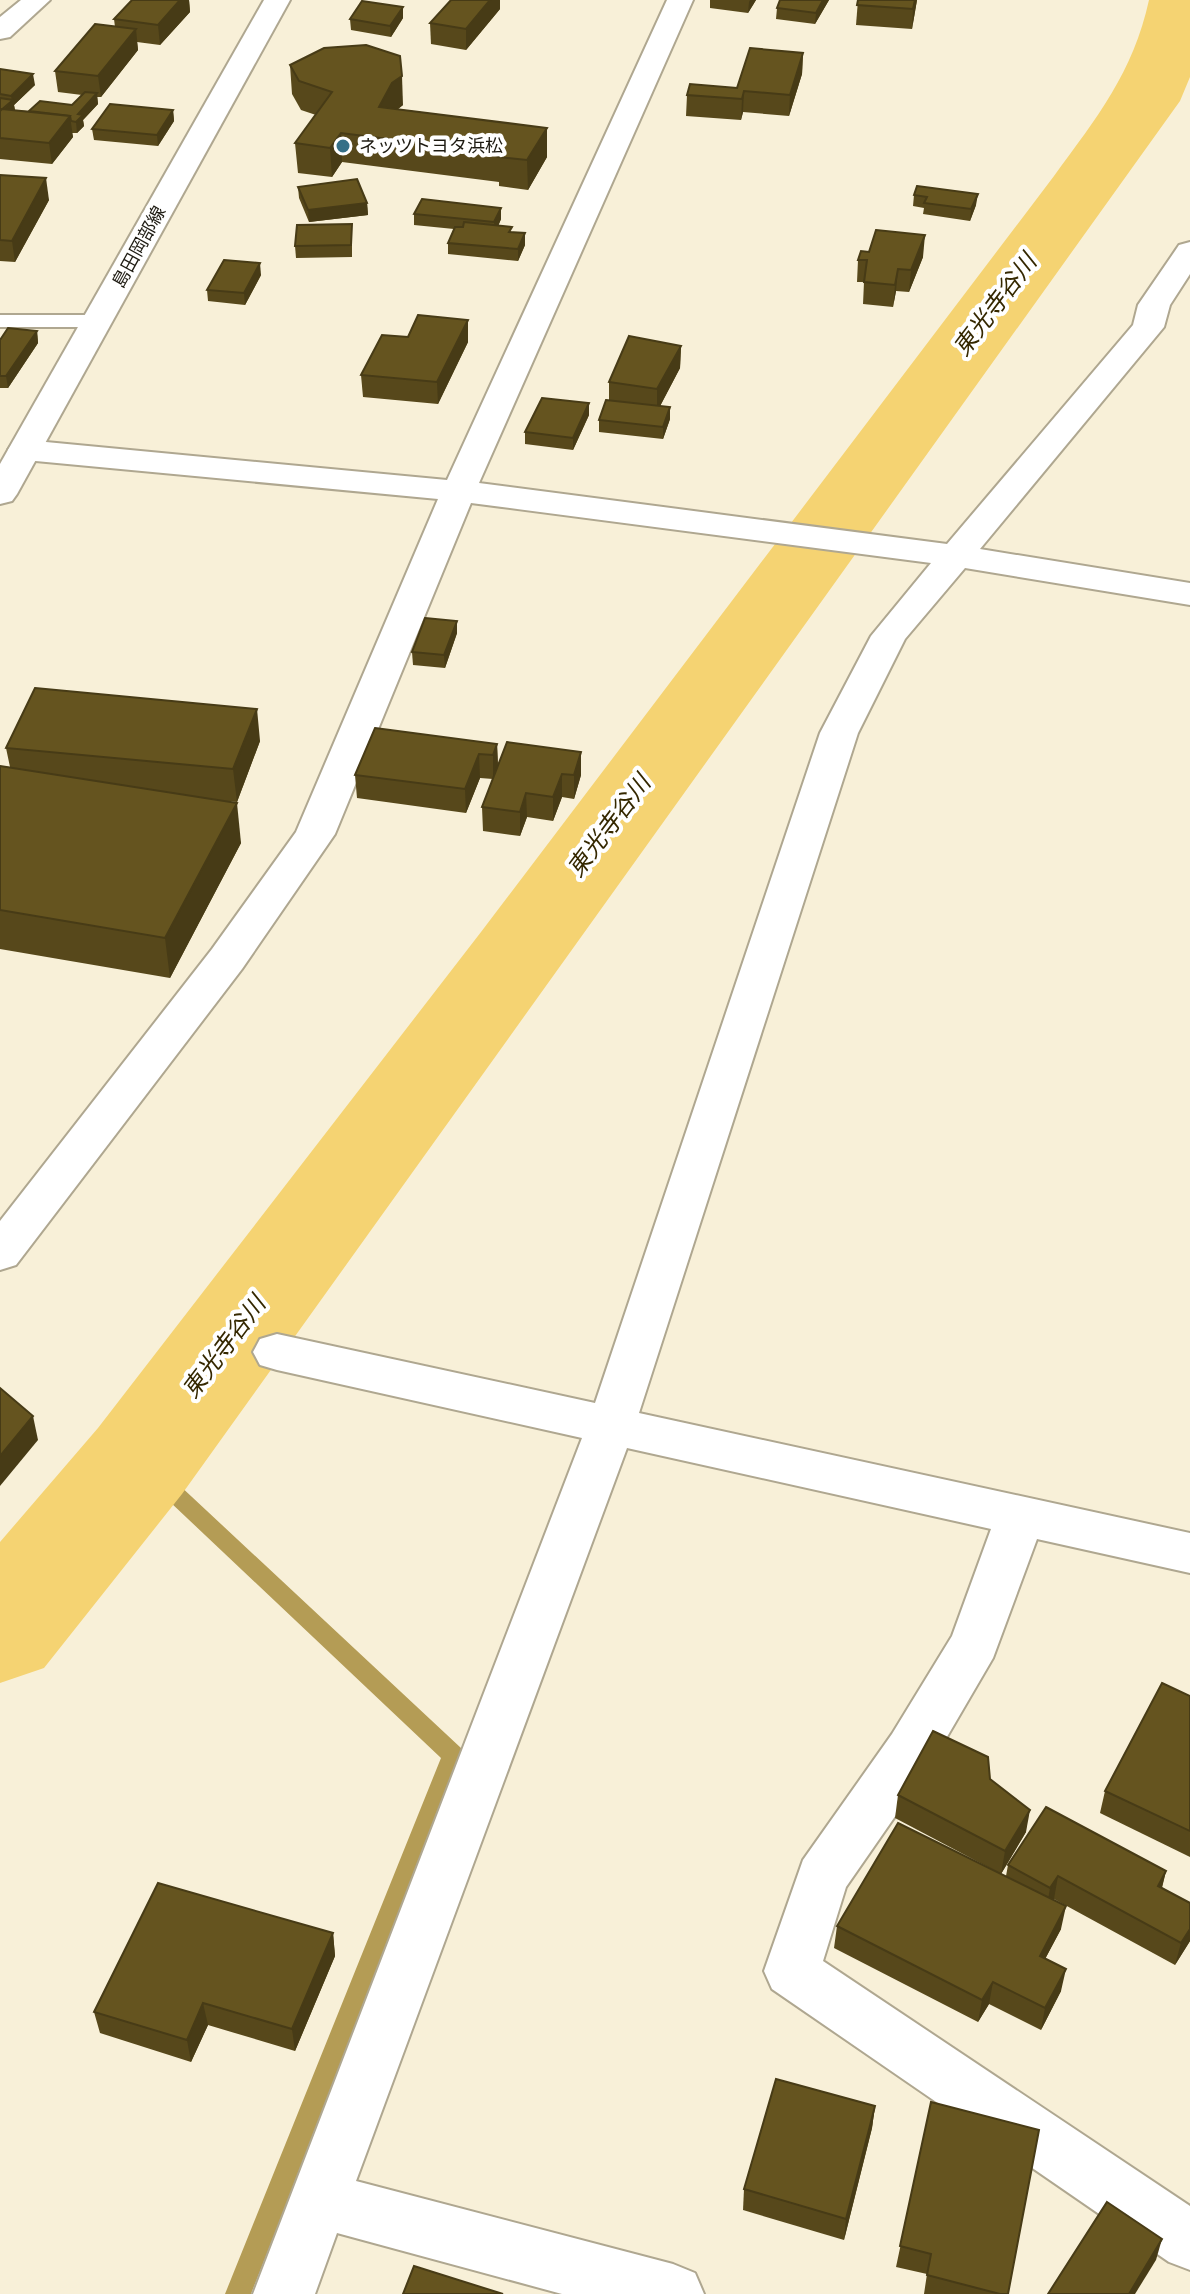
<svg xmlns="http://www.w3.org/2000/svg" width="1190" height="2294" font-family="'Public Sans','Noto Sans JP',sans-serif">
	<rect width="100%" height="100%" fill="#f8f0d8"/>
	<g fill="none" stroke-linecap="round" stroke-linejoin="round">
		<polygon fill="#b49c55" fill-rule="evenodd" points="140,1453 147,1455 461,1748 464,1755 251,2294 225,2294 441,1758 133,1467 130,1461 133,1455"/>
		<path fill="#f5d372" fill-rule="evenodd" d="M1149,0h41v77l-10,24 -998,1393 -138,174 -44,15v-141l98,-114 383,-496 573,-756c43,-59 79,-103 95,-176z"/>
		<defs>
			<polygon id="lane" points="0,315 97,315 108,321 97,327 0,327"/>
			<polygon id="street" points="667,0 693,0 479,483 947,544 1133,325 1138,305 1175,251 1179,245 1190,242 1190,274 1170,305 1164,327 980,549 1190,583 1190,605 965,568 905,639 858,733 639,1413 1190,1533 1190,1573 1037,1539 993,1658 930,1766 846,1887 823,1961 1190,2206 1190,2270 1169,2262 772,1989 764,1971 803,1860 892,1734 952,1636 991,1529 627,1448 356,2181 673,2264 695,2273 704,2294 562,2294 337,2233 315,2294 253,2294 582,1438 277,1370 260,1365 253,1352 260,1339 277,1334 595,1403 820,733 871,636 931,563 471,503 335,834 242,969 16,1265 0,1270 0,1221 212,949 296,832 438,499 25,460 13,457 8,450 13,443 25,440 447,480"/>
			<g id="secondary">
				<polygon points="21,0 50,0 10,37 0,39 0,17"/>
				<polygon points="264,0 290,0 17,494 12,501 0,504 0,464"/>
			</g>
		</defs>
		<use href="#lane" stroke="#afa790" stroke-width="4"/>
		<use href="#street" stroke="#afa790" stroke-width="4"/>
		<use href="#secondary" stroke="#afa790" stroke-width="4"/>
		<use href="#lane" fill="#fff" fill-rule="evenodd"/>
		<use href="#street" fill="#fff" fill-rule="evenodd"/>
		<use href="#secondary" fill="#fff" fill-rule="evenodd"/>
	</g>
	<g fill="#57481b">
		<polygon points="180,0 189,0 190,12 160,45 137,42 138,50 101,97 97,97 98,104 83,120 84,126 77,133 72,133 73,137 52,164 0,159 0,69 35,85 14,105 15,110 29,111 72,105 82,95 58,92 55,71 115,27 114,19"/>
		<polygon points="710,0 756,0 748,13 710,8"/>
		<polygon points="780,0 829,0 815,24 776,19 777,8"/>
		<polygon points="858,0 917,0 912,29 856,25"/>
		<polygon points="500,9 466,50 431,44 430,23"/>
		<polygon points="403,18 391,37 351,30 350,19"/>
		<polygon points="803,53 802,74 789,116 743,112 741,120 686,116 687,95 737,88"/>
		<polygon points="290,65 403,105 398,109 547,128 547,157 528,190 499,186 499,182 342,162 332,177 298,173 295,143 316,115 301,110 292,94"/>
		<polygon points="173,110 174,121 158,146 94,140 92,129"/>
		<polygon points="0,175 49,200 15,262 0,261"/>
		<polygon points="298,187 367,203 368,215 309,222 299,198"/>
		<polygon points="914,195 976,205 970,221 923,214 924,208 913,206"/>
		<polygon points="501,208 501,219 498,226 512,232 525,245 518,261 448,254 448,243 454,229 414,225 414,214"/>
		<polygon points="352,235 352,257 296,258 295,246"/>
		<polygon points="923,257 909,292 896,291 893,307 863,304 864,282 857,282 858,260"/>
		<polygon points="261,275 245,305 208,301 207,290"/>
		<polygon points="468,320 468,342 438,404 363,397 361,375 408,337"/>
		<polygon points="37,331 38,343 8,388 0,388 0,340"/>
		<polygon points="681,346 680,368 660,406 670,419 663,439 599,432 599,420 609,401 609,382"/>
		<polygon points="589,403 589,415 573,450 525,444 525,432"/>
		<polygon points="457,621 457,633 445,668 413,665 412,652"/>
		<polygon points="260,741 237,802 224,801 241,843 170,978 0,949 0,766 10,767 6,748"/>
		<polygon points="497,744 498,766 581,775 574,799 562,797 553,821 527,817 520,836 483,831 482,807 493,779 480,778 466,813 357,798 355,775"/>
		<polygon points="1190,1696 1190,1857 1100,1813 1105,1791"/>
		<polygon points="990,1779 1026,1832 1001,1874 895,1818 898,1795"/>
		<polygon points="1008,1865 1166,1871 1162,1888 1190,1903 1190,1941 1175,1965 1054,1899 1061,1929 1045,1959 1061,1991 1041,2030 989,2004 978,2022 834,1948 837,1926 1006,1876"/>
		<polygon points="333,1933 335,1956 295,2051 208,2025 191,2062 100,2033 94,2012"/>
		<polygon points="931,2102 1008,2294 924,2294 927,2274 896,2267"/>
		<polygon points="875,2106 872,2128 844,2240 743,2210 744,2189"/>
	</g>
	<g fill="#473b16">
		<polygon points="180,0 189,0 190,12 160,45 158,25"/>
		<polygon points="490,0 500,0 500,9 466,50 466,29"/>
		<polygon points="750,0 756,0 748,13 749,2"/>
		<polygon points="823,0 829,0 815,24 816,13"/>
		<polygon points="915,0 917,0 912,29 913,9"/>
		<polygon points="403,7 403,18 391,37 390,26"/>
		<polygon points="136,29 138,50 101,97 98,76"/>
		<polygon points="803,53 802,74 789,116 790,95"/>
		<polygon points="33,74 35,85 14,105 15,111 0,113 12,101 11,96"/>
		<polygon points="402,76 403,105 394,112 379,107 392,83"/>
		<polygon points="744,91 743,112 741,120 742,99"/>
		<polygon points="97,93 98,104 83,120 84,126 77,133 76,122 78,114"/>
		<polygon points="173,110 174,121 158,146 157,135"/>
		<polygon points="70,116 73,137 52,164 49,143"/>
		<polygon points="547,128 547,157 528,190 527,160"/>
		<polygon points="341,133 342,162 332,177 330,148"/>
		<polygon points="46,178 49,200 15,262 12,241"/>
		<polygon points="978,194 976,205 970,221 971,209"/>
		<polygon points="367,203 368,215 309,222 308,210"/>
		<polygon points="501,208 501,219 495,234 494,222"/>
		<polygon points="525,233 525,245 518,261 518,249"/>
		<polygon points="925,235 923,257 909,292 911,270"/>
		<polygon points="260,263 261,275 245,305 244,293"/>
		<polygon points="898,269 896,291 893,307 895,285"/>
		<polygon points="468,320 468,342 438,404 437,382"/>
		<polygon points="37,331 38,343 8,388 6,376"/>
		<polygon points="681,346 680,368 657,412 657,389"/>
		<polygon points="589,403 589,415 573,450 573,438"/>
		<polygon points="670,407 670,419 663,439 663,427"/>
		<polygon points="457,621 457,633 445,668 444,655"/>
		<polygon points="257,709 260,741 237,802 233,769"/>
		<polygon points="497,744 498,768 493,779 493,755"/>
		<polygon points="581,752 581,775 574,799 574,775"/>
		<polygon points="479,754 480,778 466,813 465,789"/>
		<polygon points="562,774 562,797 553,821 553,797"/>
		<polygon points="526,793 527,817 520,836 520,812"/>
		<polygon points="237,803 241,843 170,978 165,938"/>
		<polygon points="33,1416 38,1440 0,1486 0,1456"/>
		<polygon points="1030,1810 1026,1832 1001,1874 1005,1851"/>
		<polygon points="1166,1871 1160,1894 1158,1886"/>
		<polygon points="1058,1876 1054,1899 1046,1911 1050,1888"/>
		<polygon points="1066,1906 1061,1929 1035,1978 1040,1956"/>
		<polygon points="1190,1929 1190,1941 1175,1965 1181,1943"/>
		<polygon points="333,1933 335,1956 295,2051 292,2029"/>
		<polygon points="1066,1969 1061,1991 1041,2030 1045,2008"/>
		<polygon points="993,1982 989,2004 978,2022 982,2000"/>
		<polygon points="203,2003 208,2025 191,2062 187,2040"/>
		<polygon points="875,2106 872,2128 844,2240 846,2219"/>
		<polygon points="1162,2239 1156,2260 1135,2294 1129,2294"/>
	</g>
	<g fill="#65541f" stroke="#473b16" stroke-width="2">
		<polygon points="132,0 180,0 158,25 114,19"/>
		<polygon points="451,0 490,0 466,29 430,23"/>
		<polygon points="780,0 823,0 816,13 777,8"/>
		<polygon points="858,0 915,0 913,9 857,5"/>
		<polygon points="362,1 403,7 390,26 350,19"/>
		<polygon points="95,24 136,29 98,76 55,71"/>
		<polygon points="366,45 400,56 402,76 392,83 379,107 547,128 527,160 498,157 501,153 341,133 330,148 295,143 332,92 299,81 290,65 324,48"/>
		<polygon points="750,48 803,53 790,95 744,91 742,99 687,95 690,84 737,88"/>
		<polygon points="0,69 33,74 11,96 0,94"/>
		<polygon points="85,92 97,93 78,114 83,115 76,122 71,121 70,116 29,111 40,101 72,105"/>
		<polygon points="0,98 13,100 0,111"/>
		<polygon points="110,104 173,110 157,135 92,129"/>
		<polygon points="2,109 70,116 49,143 0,138 0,111"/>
		<polygon points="0,175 46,178 12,241 0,240"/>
		<polygon points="357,179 367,203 308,210 298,187"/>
		<polygon points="917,186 978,194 971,209 924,203 927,197 914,195"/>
		<polygon points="422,199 501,208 494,222 414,214"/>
		<polygon points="464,222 512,227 509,232 525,233 518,249 448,243 455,227 463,227"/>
		<polygon points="352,224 351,245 295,246 297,225"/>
		<polygon points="876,230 925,235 911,270 898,269 895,285 864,282 867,260 858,260 861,251 869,252"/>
		<polygon points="224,260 260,263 244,293 207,290"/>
		<polygon points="418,315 468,320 437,382 361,375 382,335 408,337"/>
		<polygon points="8,328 37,331 6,376 0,376 0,340"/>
		<polygon points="629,336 681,346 657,389 609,382"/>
		<polygon points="542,398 589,403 573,438 525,432"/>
		<polygon points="606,400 670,407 663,427 599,420"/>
		<polygon points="425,618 457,621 444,655 412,652"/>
		<polygon points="35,688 257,709 233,769 6,748"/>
		<polygon points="375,728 497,744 493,755 479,754 465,789 355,775"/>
		<polygon points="507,742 581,752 574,775 562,774 553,797 526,793 520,812 482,807"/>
		<polygon points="0,766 237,803 165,938 0,910"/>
		<polygon points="0,1388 33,1416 0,1456"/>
		<polygon points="1162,1683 1190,1696 1190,1831 1105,1791"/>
		<polygon points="933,1731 988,1757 990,1779 1030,1810 1005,1851 898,1795"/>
		<polygon points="1046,1807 1166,1871 1158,1886 1190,1903 1190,1929 1181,1943 1058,1876 1050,1888 1008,1865"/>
		<polygon points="898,1823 1066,1906 1040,1956 1066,1969 1045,2008 993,1982 982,2000 837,1926"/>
		<polygon points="158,1883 333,1933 292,2029 203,2003 187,2040 94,2012"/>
		<polygon points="776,2079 875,2106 846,2219 744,2189"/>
		<polygon points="931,2102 1039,2130 1008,2294 1000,2294 927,2275 931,2254 900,2246"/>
		<polygon points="1107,2202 1162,2239 1129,2294 1048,2294"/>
		<polygon points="414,2266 503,2294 403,2294"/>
	</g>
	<circle fill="#356f87" stroke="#fff" stroke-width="3" cx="343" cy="146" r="8"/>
	<g text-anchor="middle" stroke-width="8" stroke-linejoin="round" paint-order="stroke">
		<g font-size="18" fill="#1d1a11" stroke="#fff" text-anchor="start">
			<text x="359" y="152">ネッツトヨタ浜松</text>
		</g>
		<g font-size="18" fill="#1d1a11" stroke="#fff">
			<text transform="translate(139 247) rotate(-61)" y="6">島田岡部線</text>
		</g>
		<g font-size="24" font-style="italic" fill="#352800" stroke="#fff">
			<text transform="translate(995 305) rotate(-53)" y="8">東光寺谷川</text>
			<text transform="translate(609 826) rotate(-53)" y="8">東光寺谷川</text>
			<text transform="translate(224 1347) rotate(-53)" y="8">東光寺谷川</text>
		</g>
	</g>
</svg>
